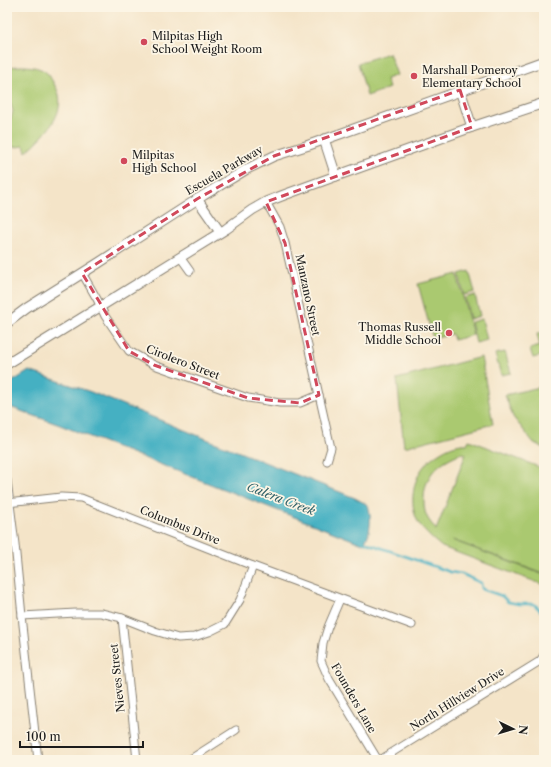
<svg xmlns="http://www.w3.org/2000/svg" width="551" height="767" font-family="'Libre Caslon Text',serif">
	<rect width="100%" height="100%" fill="#fcf5e5"/>
	<filter id="ink" filterUnits="userSpaceOnUse"><feTurbulence type="fractalNoise" baseFrequency=".025" numOctaves="2"/><feDisplacementMap in="SourceGraphic" scale="8" xChannelSelector="R" yChannelSelector="G"/><feConvolveMatrix kernelMatrix="1 2 1 2 8 2 1 2 1" color-interpolation-filters="sRGB"/></filter>
	<filter id="wash" filterUnits="userSpaceOnUse"><feTurbulence type="fractalNoise" baseFrequency=".012" numOctaves="4" result="noise"/><feDisplacementMap in="SourceGraphic" scale="16" xChannelSelector="R" yChannelSelector="G"/><feGaussianBlur stdDeviation="0.9" result="paint"/><feColorMatrix in="noise" values="0 0 0 0 0 0 0 0 0 0 0 0 0 0 0 0 0 1.4 0 .05"/><feComposite in="paint" operator="in"/></filter>
	<g filter="url(#wash)">
		<rect width="100%" height="100%" fill="#f4e4c8"/>
		<g fill="#aac970" stroke="#637246" fill-rule="evenodd">
			<polygon points="389,53 397,75 386,79 389,88 367,96 358,63"/>
			<path d="M21,66c8,0 21,1 27,8 2,2 3,5 5,8 2,4 5,8 6,13 5,22 -18,44 -33,57l-2,-6 -17,2v-25l4,-5 2,-7 -2,-6 -4,-6v-32z"/>
			<polygon points="469,271 475,292 464,295 459,274"/>
			<polygon points="457,274 473,335 454,340 452,334 433,339 418,284"/>
			<polygon points="475,295 480,316 470,319 465,298"/>
			<polygon points="482,319 487,340 476,343 471,322"/>
			<polygon points="544,332 544,355 533,358 530,349 540,346 537,334"/>
			<polygon points="505,352 511,373 501,375 495,354"/>
			<polygon points="481,357 493,424 404,447 397,379"/>
			<polygon points="544,386 544,448 534,443 513,417 505,395"/>
			<path d="M469,440l75,29v105l-92,-34 92,35v10l-102,-38c-10,-8 -19,-16 -25,-27 -8,-17 -4,-41 8,-55 4,-5 9,-9 14,-12 8,-5 18,-10 28,-9zM462,453l4,1 -30,76c-3,-5 -7,-9 -9,-13 -3,-6 -3,-13 -3,-19 1,-25 16,-37 38,-45z"/>
		</g>
		<path fill="#44b0c2" stroke="#30666f" d="M29,371l62,21 118,48 146,58 13,7c3,9 3,21 0,30 -1,4 -3,6 -5,9l-303,-119 -53,-19v-21z"/>
		<g fill="none" stroke-linecap="round" stroke-linejoin="round">
			<polyline stroke="#44b0c2" stroke-width="2.5" points="362,541 450,572 462,574 481,583 482,589 502,596 508,602 519,604 534,604 542,612 544,612"/>
		</g>
	</g>
	<g filter="url(#ink)">
		<g fill="none" stroke-linecap="round" stroke-linejoin="round">
			<defs>
				<g id="street">
					<polyline points="266,202 280,227 285,243 319,395 331,448 327,461"/>
					<polyline points="180,257 190,271"/>
					<polyline points="82,273 97,299 105,316 129,351 154,365 248,398 280,403 300,403 319,395"/>
					<polyline points="7,480 15,544 22,616 38,760"/>
					<polyline points="7,503 61,497 81,498 253,566 412,625"/>
					<polyline points="340,599 328,627 323,643 321,661 329,679 378,760"/>
					<polyline points="22,616 76,613 101,613 122,618 155,631 178,638 194,637 209,632 225,624 240,600 253,566"/>
					<polyline points="122,618 137,760"/>
					<polyline points="189,760 236,730"/>
					<polyline points="380,760 540,661 544,655"/>
				</g>
				<g id="secondary">
					<polyline points="460,90 472,127"/>
					<polyline points="324,139 336,176"/>
					<polyline points="197,199 220,232"/>
					<polyline points="7,323 27,308 97,264 204,195 247,169 274,156 309,145 544,61"/>
					<polyline points="7,364 111,300 226,229 252,210 266,202 284,195 336,176 472,127 544,103"/>
				</g>
			</defs>
			<use href="#street" stroke="#888072" stroke-width="9"/>
			<use href="#secondary" stroke="#888072" stroke-width="11"/>
			<use href="#street" stroke="#fff" stroke-width="7"/>
			<use href="#secondary" stroke="#fff" stroke-width="9"/>
		</g>
	</g>
	<path fill="none" stroke="#d1495b" stroke-width="3" stroke-dasharray="8 5" stroke-linejoin="round" d="M460,90l12,37 -206,75 19,41 34,152 -19,8 -52,-5 -94,-33 -25,-14 -47,-78 115,-74 77,-43z"/>
	<g fill="#d1495b" stroke="#fcf5e5" stroke-width="1.5">
		<circle cx="144" cy="42" r="4"/>
		<circle cx="414" cy="76" r="4"/>
		<circle cx="124" cy="161" r="4"/>
		<circle cx="449" cy="333" r="4"/>
	</g>
	<g text-anchor="middle" stroke-width="3.5" stroke-linejoin="round" paint-order="stroke">
		<g font-size="11" fill="#1c1c1c" stroke="#fcf5e5" text-anchor="start">
			<text x="152" y="40">Milpitas High<tspan x="152" dy="13">School Weight Room</tspan></text>
			<text x="422" y="74">Marshall Pomeroy<tspan x="422" dy="13">Elementary School</tspan></text>
			<text x="132" y="159">Milpitas<tspan x="132" dy="13">High School</tspan></text>
			<text x="441" y="331" text-anchor="end">Thomas Russell<tspan x="441" dy="13">Middle School</tspan></text>
		</g>
		<g font-size="11" fill="#1c1c1c" stroke="#fcf5e5">
			<text transform="translate(224 170) rotate(-30)" y="4">Escuela Parkway</text>
			<text transform="translate(308 295) rotate(78)" y="4">Manzano Street</text>
			<text transform="translate(183 362) rotate(21)" y="4">Cirolero Street</text>
			<text transform="translate(180 525) rotate(22)" y="4">Columbus Drive</text>
			<text transform="translate(117 678) rotate(-96)" y="4">Nieves Street</text>
			<text transform="translate(354 698) rotate(60)" y="4">Founders Lane</text>
			<text transform="translate(457 699) rotate(-32)" y="4">North Hillview Drive</text>
		</g>
		<g font-size="12" font-style="italic" fill="#2e5f67" stroke="#fcf5e5">
			<text transform="translate(281 499) rotate(21)" y="4">Calera Creek</text>
		</g>
	</g>
	<rect width="551" height="767" fill="none" stroke="#fcf5e5" stroke-width="24"/>
	<g transform="translate(513 729) rotate(95)" stroke="#fcf5e5" stroke-width="3" paint-order="stroke">
	<path d="M0-3L7 15L0 10L-7 15Z" fill="#1c1c1c"/>
	<text y="-6" font-size="11" font-weight="bold" text-anchor="middle" fill="#1c1c1c">N</text>
	</g>
	<path d="M20 741v6h123v-6" fill="none" stroke="#1c1c1c" stroke-width="2"/>
	<text x="26" y="741" font-size="12" fill="#1c1c1c" stroke="#fcf5e5" stroke-width="3" paint-order="stroke">100 m</text>
</svg>
